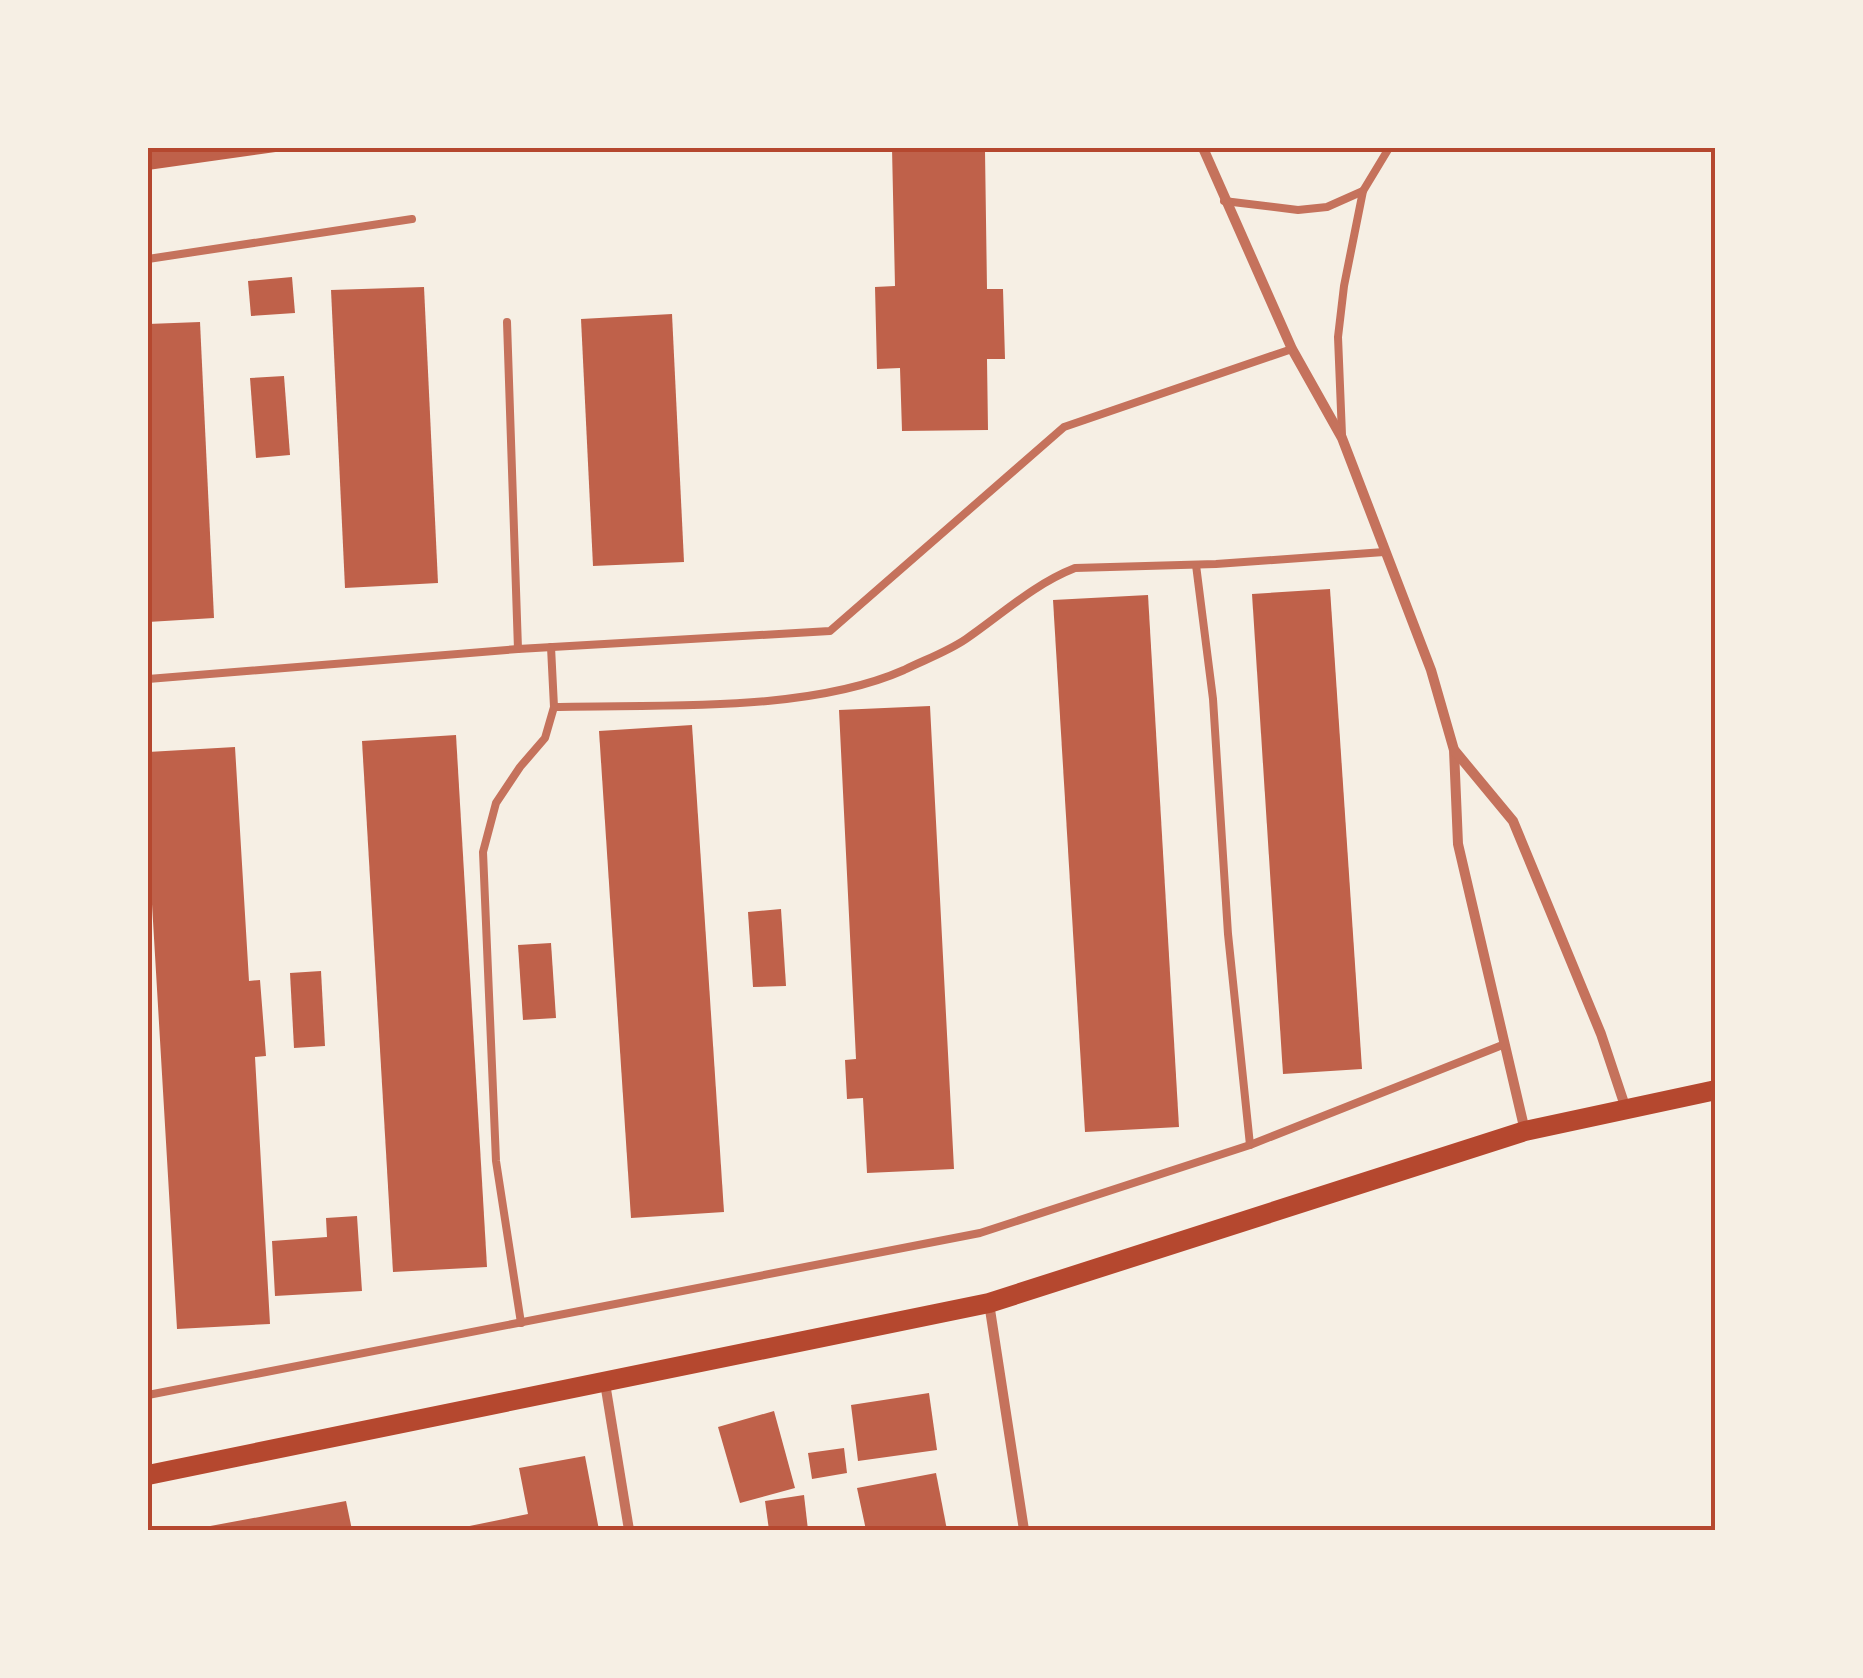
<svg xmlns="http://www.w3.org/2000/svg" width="1863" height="1678" font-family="'DM Sans',sans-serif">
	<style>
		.building { fill: #bf614a }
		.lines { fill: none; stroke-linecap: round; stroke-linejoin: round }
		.service { stroke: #c5725c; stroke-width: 8 }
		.minor { stroke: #c5725c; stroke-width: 10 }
		.secondary { stroke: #b5482f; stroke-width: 20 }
		.neatline { fill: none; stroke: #b5482f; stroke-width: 4 }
	</style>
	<rect width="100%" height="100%" fill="#f6efe4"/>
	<!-- building -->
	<g class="building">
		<path d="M 148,148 L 289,148 L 290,150 L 148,170 Z"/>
		<path d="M 892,148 L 993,148 L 993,151 L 985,151 L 987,289 L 1003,289 L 1005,359 L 987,359 L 988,430 L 902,431 L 900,368 L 877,369 L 875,287 L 895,286 Z"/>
		<path d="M 292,277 L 295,313 L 251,316 L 248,281 Z"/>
		<path d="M 424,287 L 438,583 L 345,588 L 331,290 Z"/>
		<path d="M 672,314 L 684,562 L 593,566 L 581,319 Z"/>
		<path d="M 200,322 L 214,618 L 148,622 L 148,324 Z"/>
		<path d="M 284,376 L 290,455 L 256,458 L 250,378 Z"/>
		<path d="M 1330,589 L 1362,1069 L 1283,1074 L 1252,594 Z"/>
		<path d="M 1148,595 L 1179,1127 L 1085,1132 L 1053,600 Z"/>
		<path d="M 930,706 L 954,1169 L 867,1173 L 863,1098 L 847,1099 L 845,1060 L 856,1059 L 839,710 Z"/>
		<path d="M 692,725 L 724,1212 L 631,1218 L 599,731 Z"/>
		<path d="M 456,735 L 487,1267 L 393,1272 L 362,741 Z"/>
		<path d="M 235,747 L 249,981 L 260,980 L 266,1056 L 255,1057 L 270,1324 L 177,1329 L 148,836 L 148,752 Z"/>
		<path d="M 781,909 L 786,986 L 753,987 L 748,912 Z"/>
		<path d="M 551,943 L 556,1018 L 523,1020 L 518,945 Z"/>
		<path d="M 321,971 L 325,1046 L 294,1048 L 290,973 Z"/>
		<path d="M 357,1216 L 362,1291 L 275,1296 L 272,1241 L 327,1237 L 326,1218 Z"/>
		<path d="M 929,1393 L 937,1450 L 858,1461 L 851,1405 Z"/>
		<path d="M 774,1411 L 795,1488 L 740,1503 L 718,1427 Z"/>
		<path d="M 844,1448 L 847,1473 L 812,1479 L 808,1453 Z"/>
		<path d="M 585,1456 L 599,1530 L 450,1530 L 528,1514 L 519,1468 Z"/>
		<path d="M 936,1473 L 947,1530 L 866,1530 L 857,1488 Z"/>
		<path d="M 804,1495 L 808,1530 L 769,1530 L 765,1501 Z"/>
		<path d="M 346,1501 L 352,1530 L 194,1530 L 194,1529 Z"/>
	</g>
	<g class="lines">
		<!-- service -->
		<g class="service">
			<path d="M 1224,201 L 1298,210 L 1327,207 L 1363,191 L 1389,148"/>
			<path d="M 148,259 L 412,219"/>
			<path d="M 507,322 L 518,649"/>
			<path d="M 1342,435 L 1338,337 L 1344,286 L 1363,191"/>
			<path d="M 1196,565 L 1213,699 L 1228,934 L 1250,1145"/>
			<path d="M 148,679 L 518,649 L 830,631 L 1064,427 L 1292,349"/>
			<path d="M 554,707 C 660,704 807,713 904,670 C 924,660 947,652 966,639 C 1001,615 1034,584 1075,568 L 1216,564 L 1384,552"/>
			<path d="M 521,1323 L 496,1161 L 483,852 L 496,803 L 520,767 L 545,738 L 554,707 L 551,647"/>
			<path d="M 148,1395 L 980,1233 L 1250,1145 L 1505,1044"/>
		</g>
		<!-- minor -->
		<g class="minor">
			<path d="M 1203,148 L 1292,349 L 1342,438 L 1431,670 L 1454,750 L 1458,844 L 1525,1131"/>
			<path d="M 1455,751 L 1513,821 L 1601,1034 L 1626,1109"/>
			<path d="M 989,1303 L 1024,1530"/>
			<path d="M 605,1383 L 629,1530"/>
		</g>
		<!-- secondary -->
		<path class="secondary" d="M 148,1475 L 989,1303 L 1525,1131 L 1716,1090"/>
	</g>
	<!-- border -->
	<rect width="1863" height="1678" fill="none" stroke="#f6efe4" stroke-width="300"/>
	<rect x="150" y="150" width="1563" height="1378" class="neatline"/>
</svg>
